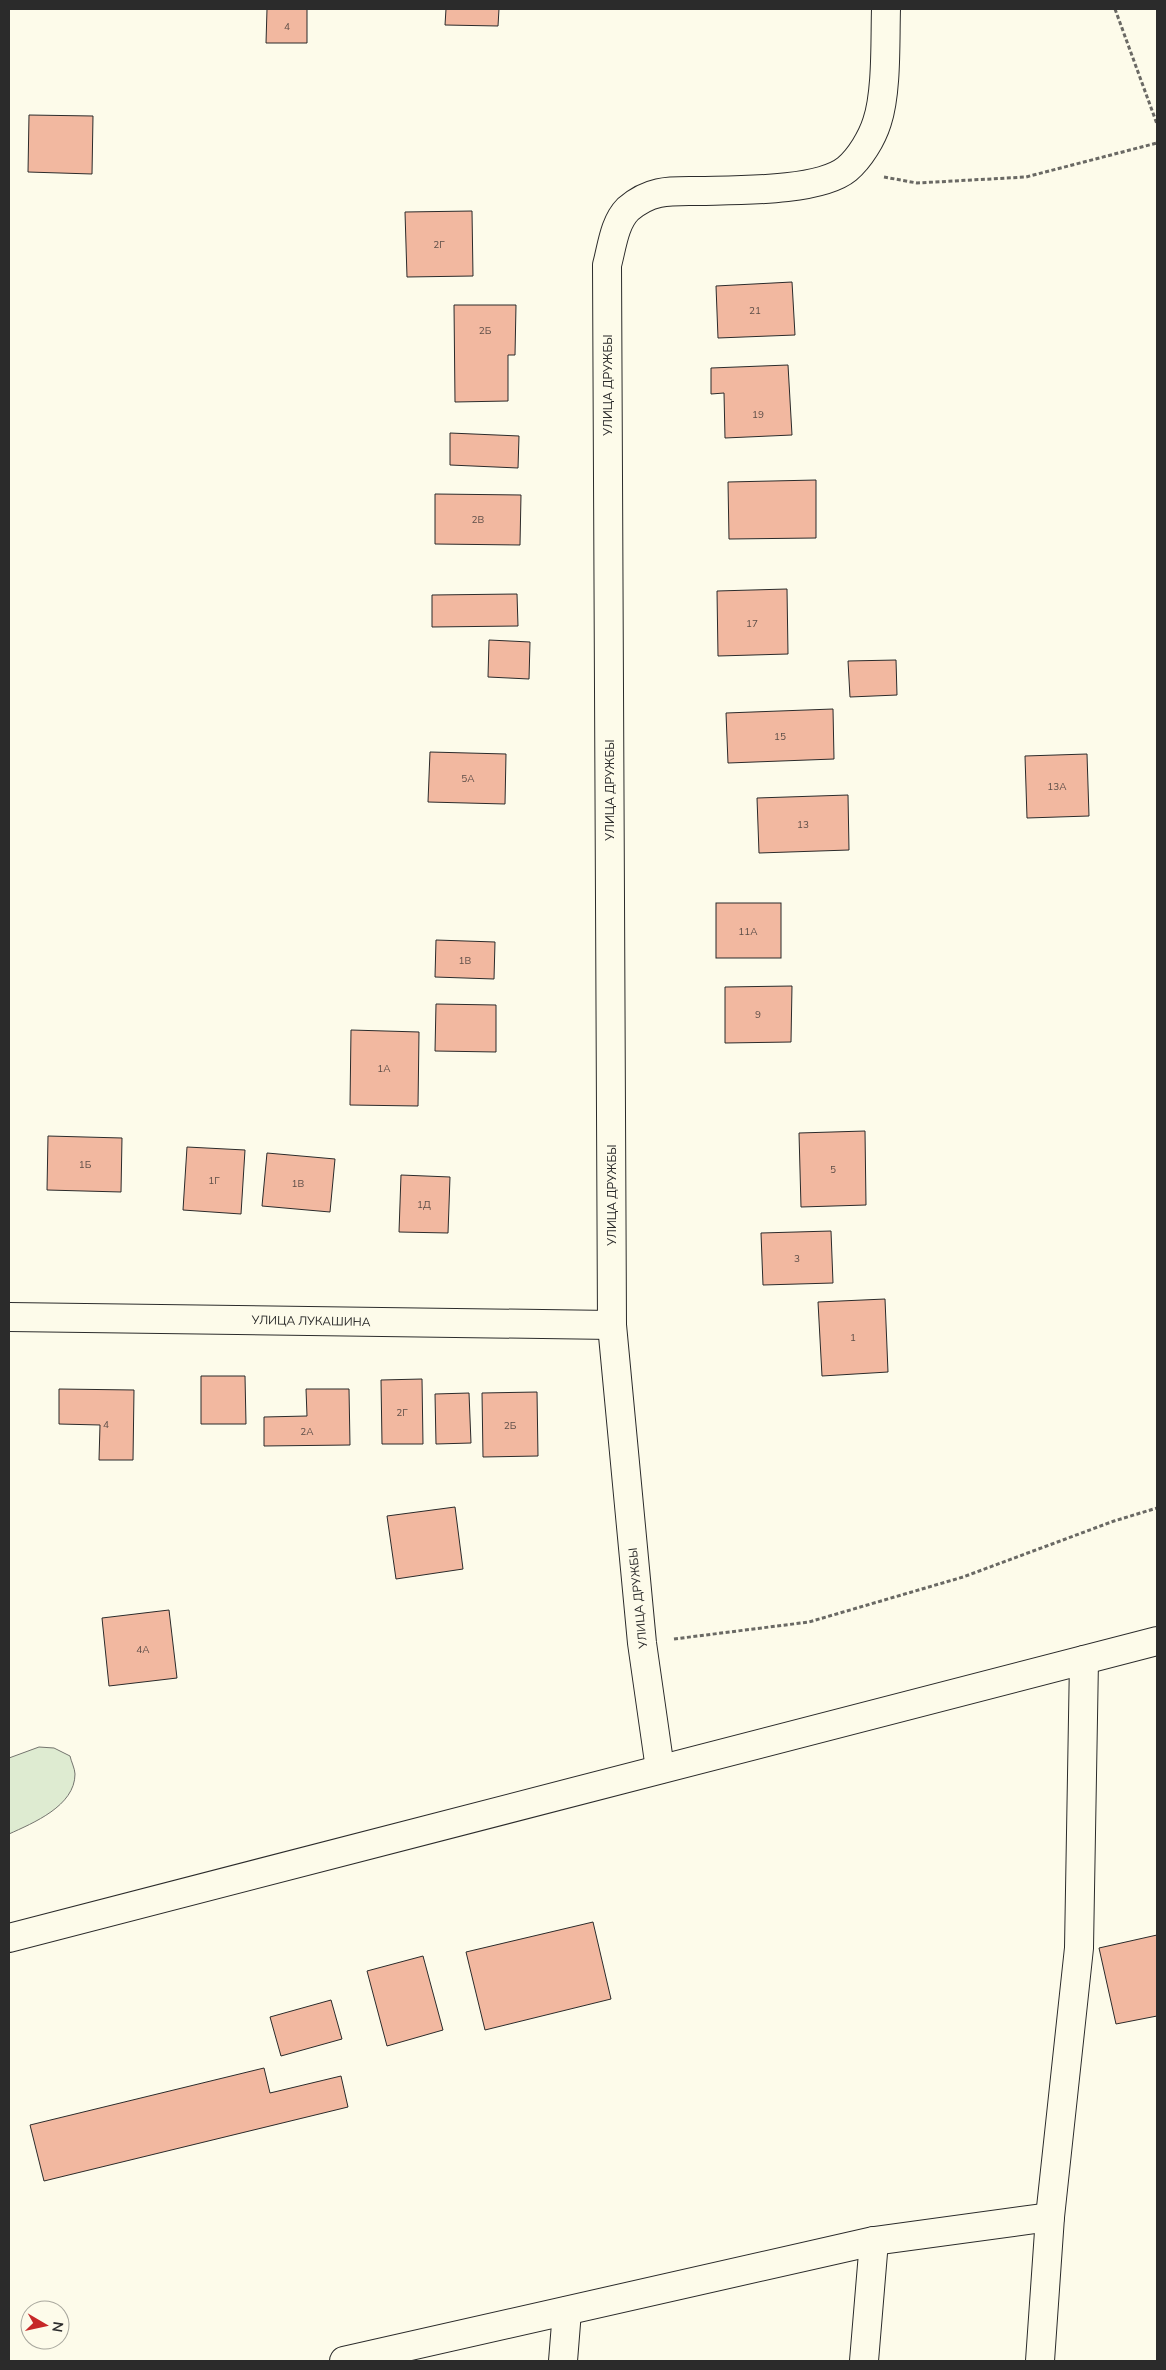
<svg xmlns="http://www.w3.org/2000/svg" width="1166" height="2370" font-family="'Nunito Sans',sans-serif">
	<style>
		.green { fill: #deebd1; stroke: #74746e }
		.building { fill: #f2b8a0; stroke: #2b2b2b }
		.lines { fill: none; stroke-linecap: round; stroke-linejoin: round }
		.minor-casing { stroke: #2b2b2b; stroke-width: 30 }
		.primary-casing { stroke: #2b2b2b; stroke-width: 30 }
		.path { stroke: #6a6964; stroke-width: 3; stroke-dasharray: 4 2.5; stroke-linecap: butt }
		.minor { stroke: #fdfbea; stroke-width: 28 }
		.primary { stroke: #fdfbea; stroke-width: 28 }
		.labels { text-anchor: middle; stroke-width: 4; stroke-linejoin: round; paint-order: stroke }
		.number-label { font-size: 10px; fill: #5d4e48 }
		.street-label { font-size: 12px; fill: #2b2b2b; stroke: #fdfbea }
	</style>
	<rect width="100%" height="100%" fill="#fdfbea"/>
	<!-- green -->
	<path class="green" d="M 39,1747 L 54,1748 L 70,1756 C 71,1761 75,1769 75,1774 C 75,1806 33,1823 9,1834 L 9,1758 Z"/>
	<!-- building -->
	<g class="building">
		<path d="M 267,9 L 307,9 L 307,43 L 266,43 Z"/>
		<path d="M 446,9 L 499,9 L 498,26 L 445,25 Z"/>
		<path d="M 29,115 L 93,116 L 92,174 L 28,172 Z"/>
		<path d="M 472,211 L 473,276 L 407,277 L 405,212 Z"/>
		<path d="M 792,282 L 795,335 L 718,338 L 716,286 Z"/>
		<path d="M 454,305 L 516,305 L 515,355 L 508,355 L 508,401 L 455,402 Z"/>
		<path d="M 788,365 L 792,435 L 725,438 L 724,393 L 711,394 L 711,368 Z"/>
		<path d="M 450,433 L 519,436 L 518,468 L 450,465 Z"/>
		<path d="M 816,480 L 816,538 L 729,539 L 728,482 Z"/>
		<path d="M 435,494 L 521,495 L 520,545 L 435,544 Z"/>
		<path d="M 787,589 L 788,654 L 718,656 L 717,591 Z"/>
		<path d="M 517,594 L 518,626 L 432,627 L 432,595 Z"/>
		<path d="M 489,640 L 530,642 L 529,679 L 488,677 Z"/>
		<path d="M 896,660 L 897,695 L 850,697 L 848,661 Z"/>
		<path d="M 833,709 L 834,759 L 728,763 L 726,713 Z"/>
		<path d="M 430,752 L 506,754 L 505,804 L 428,802 Z"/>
		<path d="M 1087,754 L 1089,816 L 1027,818 L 1025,756 Z"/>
		<path d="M 848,795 L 849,850 L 759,853 L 757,798 Z"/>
		<rect x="716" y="903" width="65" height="55"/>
		<path d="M 436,940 L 495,942 L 494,979 L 435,977 Z"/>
		<path d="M 792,986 L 791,1042 L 725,1043 L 725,987 Z"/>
		<path d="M 436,1004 L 496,1005 L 496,1052 L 435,1051 Z"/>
		<path d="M 351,1030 L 419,1032 L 418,1106 L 350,1105 Z"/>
		<path d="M 865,1131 L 866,1205 L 801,1207 L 799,1133 Z"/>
		<path d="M 48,1136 L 122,1138 L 121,1192 L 47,1190 Z"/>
		<path d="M 187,1147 L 245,1150 L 241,1214 L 183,1210 Z"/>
		<path d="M 267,1153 L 335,1159 L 330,1212 L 262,1206 Z"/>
		<path d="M 401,1175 L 450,1177 L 448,1233 L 399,1232 Z"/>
		<path d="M 831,1231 L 833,1283 L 763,1285 L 761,1233 Z"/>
		<path d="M 885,1299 L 888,1372 L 822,1376 L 818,1302 Z"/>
		<path d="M 201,1376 L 245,1376 L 246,1424 L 201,1424 Z"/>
		<path d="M 422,1379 L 423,1444 L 382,1444 L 381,1380 Z"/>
		<path d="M 59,1389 L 134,1390 L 133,1460 L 99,1460 L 100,1425 L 59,1424 Z"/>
		<path d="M 306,1389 L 349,1389 L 350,1445 L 264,1446 L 264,1417 L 307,1416 Z"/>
		<path d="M 537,1392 L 538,1456 L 483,1457 L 482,1393 Z"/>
		<path d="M 469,1393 L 471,1443 L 436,1444 L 435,1394 Z"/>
		<path d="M 455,1507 L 463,1569 L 396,1579 L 387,1516 Z"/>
		<path d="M 169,1610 L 177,1678 L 109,1686 L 102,1618 Z"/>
		<path d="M 593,1922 L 611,1999 L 485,2030 L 466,1952 Z"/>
		<path d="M 1157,1935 L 1157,2016 L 1116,2024 L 1099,1948 Z"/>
		<path d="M 423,1956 L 443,2030 L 387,2046 L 367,1971 Z"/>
		<path d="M 331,2000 L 342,2039 L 281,2056 L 270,2017 Z"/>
		<path d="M 264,2068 L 270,2093 L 341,2076 L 348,2107 L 44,2181 L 30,2125 Z"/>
	</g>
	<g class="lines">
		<!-- minor casing -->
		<g class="minor-casing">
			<g id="minor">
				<path d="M 9,1317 L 612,1325"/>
				<path d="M 660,1769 L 642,1643 L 612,1325 L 607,265 C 612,247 614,223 628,209 C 651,189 671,191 699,191 C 735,190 819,192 847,169 C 860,158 872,138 877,122 C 887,92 885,41 886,9"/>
				<path d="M 344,2361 L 874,2241 L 1050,2217"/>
				<path d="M 563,2361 L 567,2311"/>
				<path d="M 864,2361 L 874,2241"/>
				<path d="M 1040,2361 L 1050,2217 L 1079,1948 L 1084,1660"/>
			</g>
		</g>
		<!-- primary casing -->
		<g class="primary-casing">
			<path id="primary" d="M 9,1938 L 1157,1641"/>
		</g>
		<!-- path -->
		<g class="path">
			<path d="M 1115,9 L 1157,124"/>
			<path d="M 884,177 L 917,183 L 1026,177 L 1157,143"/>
			<path d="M 674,1639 L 809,1622 L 963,1577 L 1114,1521 L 1157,1508"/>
		</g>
		<!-- minor -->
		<use href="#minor" class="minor"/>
		<!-- primary -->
		<use href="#primary" class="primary"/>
	</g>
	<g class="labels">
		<!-- number labels -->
		<g class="number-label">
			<text x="287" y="30">4</text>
			<text x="439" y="248">2Г</text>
			<text x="755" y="314">21</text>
			<text x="485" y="334">2Б</text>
			<text x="758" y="418">19</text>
			<text x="478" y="523">2В</text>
			<text x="752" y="627">17</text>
			<text x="780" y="740">15</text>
			<text x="468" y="782">5А</text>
			<text x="1057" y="790">13А</text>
			<text x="803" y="828">13</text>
			<text x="748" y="935">11А</text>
			<text x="465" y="964">1В</text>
			<text x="758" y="1018">9</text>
			<text x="384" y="1072">1А</text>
			<text x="85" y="1168">1Б</text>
			<text x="833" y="1173">5</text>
			<text x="214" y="1184">1Г</text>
			<text x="298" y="1187">1В</text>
			<text x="424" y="1208">1Д</text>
			<text x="797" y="1262">3</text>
			<text x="853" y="1341">1</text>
			<text x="402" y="1416">2Г</text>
			<text x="106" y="1428">4</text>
			<text x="510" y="1429">2Б</text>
			<text x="307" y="1435">2А</text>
			<text x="143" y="1653">4А</text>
		</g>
		<!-- street labels -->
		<g class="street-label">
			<text transform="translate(608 385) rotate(-90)" y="4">УЛИЦА ДРУЖБЫ</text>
			<text transform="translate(610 790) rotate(-90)" y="4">УЛИЦА ДРУЖБЫ</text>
			<text transform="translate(612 1195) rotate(-90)" y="4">УЛИЦА ДРУЖБЫ</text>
			<text transform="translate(311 1321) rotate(1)" y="4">УЛИЦА ЛУКАШИНА</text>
			<text transform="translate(638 1598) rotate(-96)" y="4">УЛИЦА ДРУЖБЫ</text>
		</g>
	</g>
	<!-- border -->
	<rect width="1166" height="2370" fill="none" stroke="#2b2b2b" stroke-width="20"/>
	<!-- north arrow -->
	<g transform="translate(45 2325) rotate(99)"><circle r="24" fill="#fdfbea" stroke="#a9a89e"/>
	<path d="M0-4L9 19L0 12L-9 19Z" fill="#c62828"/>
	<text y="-8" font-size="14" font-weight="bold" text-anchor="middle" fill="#2b2b2b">N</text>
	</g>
</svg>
